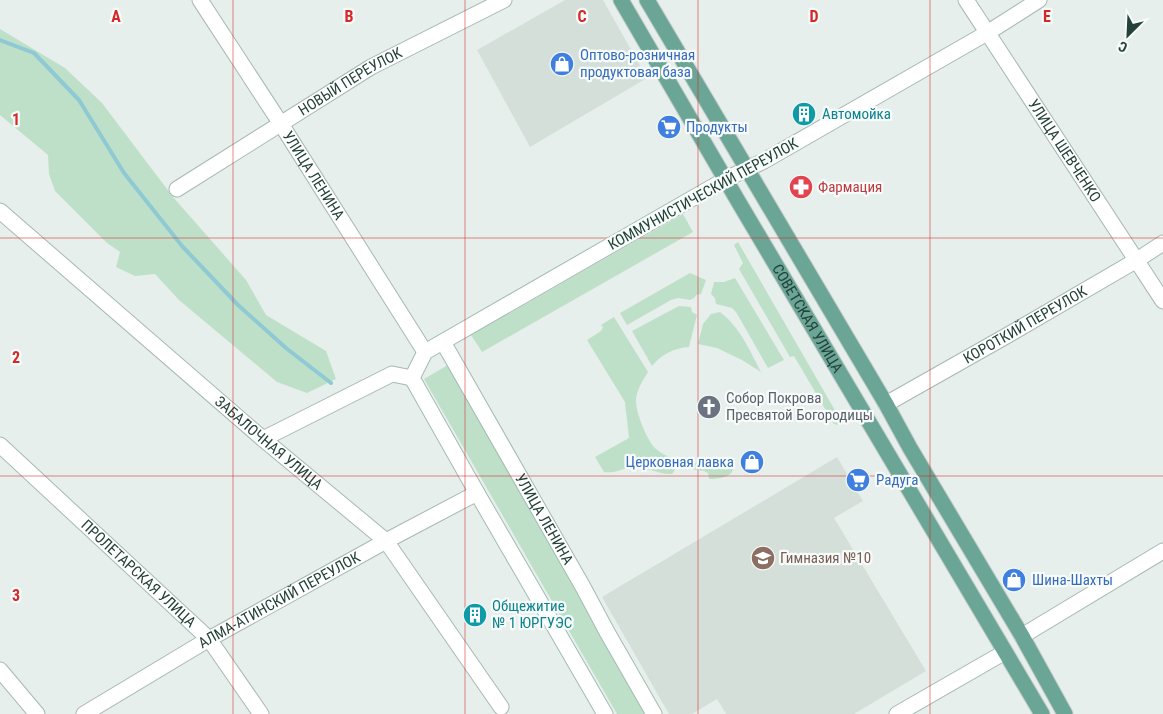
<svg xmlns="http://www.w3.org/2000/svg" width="1163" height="714" font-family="'Roboto Condensed',sans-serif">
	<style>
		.built { fill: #d4dfda }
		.green { fill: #bfe0c8 }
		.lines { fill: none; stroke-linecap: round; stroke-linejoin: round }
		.stream { stroke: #8ec9d4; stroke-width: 4 }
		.minor-casing { stroke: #a8b8b2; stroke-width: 17 }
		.secondary-casing { stroke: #a4bbb3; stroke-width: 17 }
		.primary-casing { stroke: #c2cac8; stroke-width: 17 }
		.minor { stroke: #fff; stroke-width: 15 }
		.secondary { stroke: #fff; stroke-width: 15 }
		.primary { stroke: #6aa596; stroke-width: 15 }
		.grid { fill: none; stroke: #d62828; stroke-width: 1; stroke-opacity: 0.55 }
		.labels { text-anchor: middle; stroke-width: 4.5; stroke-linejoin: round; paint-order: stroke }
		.shop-label { font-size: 15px; fill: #366cbe; stroke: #f7fbf9; text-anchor: start }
		.street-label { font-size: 15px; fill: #24423a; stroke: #f7fbf9 }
		.culture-label { font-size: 15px; fill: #0d838f; stroke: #f7fbf9; text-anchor: start }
		.health-label { font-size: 15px; fill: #be3a42; stroke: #f7fbf9; text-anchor: start }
		.worship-label { font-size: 15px; fill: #5b616d; stroke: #f7fbf9; text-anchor: start }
		.education-label { font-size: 15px; fill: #785e54; stroke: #f7fbf9; text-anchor: start }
		.grid-label { font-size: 16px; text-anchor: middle; font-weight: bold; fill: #d62828; stroke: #f7fbf9; stroke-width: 4.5; stroke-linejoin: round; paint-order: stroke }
	</style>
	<rect width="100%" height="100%" fill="#e6efeb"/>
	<!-- built -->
	<g class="built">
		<path d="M 565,0 L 603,0 L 647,78 L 530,147 L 477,50 Z"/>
		<path d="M 837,457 L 863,501 L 834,518 L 926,671 L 854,714 L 726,714 L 717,699 L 692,714 L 669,714 L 602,597 Z"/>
	</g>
	<!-- green -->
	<g class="green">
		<path d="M 0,29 L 65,68 L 102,103 L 173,197 L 246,280 L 266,315 L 326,351 L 336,379 L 307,393 L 277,382 L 179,300 L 155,274 L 135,276 L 116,267 L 120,252 L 107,243 L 55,191 L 49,174 L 48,155 L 0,115 Z"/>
		<path d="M 683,214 L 693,232 L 482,352 L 471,335 Z"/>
		<path d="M 738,242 L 840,419 L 838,425 L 834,424 L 794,356 L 790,357 L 739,269 L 743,263 L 734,245 Z"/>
		<path d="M 690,273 L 706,280 L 701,294 L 696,295 L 694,298 L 690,300 L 678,298 L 671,300 L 627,325 L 620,313 Z"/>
		<path d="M 735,278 L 784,360 L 768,368 L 736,312 L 732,308 L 716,304 L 715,298 L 711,294 L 714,282 L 724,282 Z"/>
		<path d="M 679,306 L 691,307 L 692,312 L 697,315 L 689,347 C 674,348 662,354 652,366 L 632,331 Z"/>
		<path d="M 720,312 C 740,327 750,351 761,372 L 742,360 L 717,348 L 698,344 L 703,324 L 711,314 Z"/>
		<path d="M 614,317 L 648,372 C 643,380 636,391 636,401 C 636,413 647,441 656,449 C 663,455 672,458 681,461 L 672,474 C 659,475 648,467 636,467 C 624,466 618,474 604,472 L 595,457 L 629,438 L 625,402 L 587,340 L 601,331 L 603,327 L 601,325 Z"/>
		<path d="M 448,365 L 649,714 L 617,714 L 424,379 Z"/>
		<path d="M 733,461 C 737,477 721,479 709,479 L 708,473 L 704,471 L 691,469 L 692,463 L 707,465 Z"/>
	</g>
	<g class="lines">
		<!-- stream -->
		<path class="stream" d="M 0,40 L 34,53 L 79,100 L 124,173 L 182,246 L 238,305 L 286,348 L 331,383"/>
		<!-- minor casing -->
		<g class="minor-casing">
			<g id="minor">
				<path id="s1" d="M 200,0 L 281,124 L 425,352"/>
				<path id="s2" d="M 966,0 L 1163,301"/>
				<path d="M 747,169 L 764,161 L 987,33 L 1039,0"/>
				<path id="s3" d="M 177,189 L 371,67 L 504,0"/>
				<path id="s4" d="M 0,211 L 263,439 L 386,541 L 501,707"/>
				<path id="s5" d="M 886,404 L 1008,335 L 1137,260 L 1163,243"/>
				<path d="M 263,439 L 392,374 L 412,378"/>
				<path id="s6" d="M 0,445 L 209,639 L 261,714"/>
				<path d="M 1022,636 L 1163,551"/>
				<path d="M 0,670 L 37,714"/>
				<path id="s7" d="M 84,714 L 209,639 L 386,541 L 477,493"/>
				<path d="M 897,714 L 1005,652"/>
			</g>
		</g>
		<!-- secondary casing -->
		<g class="secondary-casing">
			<g id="secondary">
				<path id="s8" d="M 443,342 L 583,587 L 607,632 L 654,714"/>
				<path d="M 605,714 L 477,493 L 412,378 L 425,352 L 726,179 L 747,169"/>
			</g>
		</g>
		<!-- primary casing -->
		<g class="primary-casing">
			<g id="primary">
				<path id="s9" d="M 621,0 L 738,201 L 1042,714"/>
				<path d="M 647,0 L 886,404 L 910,448 L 1022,636 L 1065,714"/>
			</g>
		</g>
		<!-- minor -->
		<use href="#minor" class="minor"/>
		<!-- secondary -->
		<use href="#secondary" class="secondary"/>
		<!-- primary -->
		<use href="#primary" class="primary"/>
	</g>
	<!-- grid -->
	<path class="grid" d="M 233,0 L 233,714M 465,0 L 465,714M 698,0 L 698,714M 930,0 L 930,714M 0,238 L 1163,238M 0,476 L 1163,476"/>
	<!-- icons -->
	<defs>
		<g id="shop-disc" transform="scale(1.25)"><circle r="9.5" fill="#3f7fe0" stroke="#f7fbf9"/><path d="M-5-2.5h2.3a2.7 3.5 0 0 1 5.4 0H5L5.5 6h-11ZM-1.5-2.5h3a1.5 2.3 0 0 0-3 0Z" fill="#fff"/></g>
		<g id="building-disc" transform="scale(1.25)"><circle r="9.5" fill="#0f9aa8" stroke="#f7fbf9"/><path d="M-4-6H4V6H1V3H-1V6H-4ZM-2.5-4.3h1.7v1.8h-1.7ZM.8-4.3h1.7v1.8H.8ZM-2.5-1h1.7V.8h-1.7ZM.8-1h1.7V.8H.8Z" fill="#fff"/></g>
		<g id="supermarket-disc" transform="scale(1.25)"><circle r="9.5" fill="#3f7fe0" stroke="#f7fbf9"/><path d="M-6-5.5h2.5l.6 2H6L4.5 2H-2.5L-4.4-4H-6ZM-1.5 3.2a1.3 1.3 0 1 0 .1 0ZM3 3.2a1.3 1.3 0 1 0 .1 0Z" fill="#fff"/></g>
		<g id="pharmacy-disc" transform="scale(1.25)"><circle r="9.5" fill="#e0444e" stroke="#f7fbf9"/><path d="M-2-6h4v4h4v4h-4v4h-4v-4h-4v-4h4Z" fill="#fff"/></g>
		<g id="church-disc" transform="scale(1.25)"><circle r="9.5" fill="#6b7280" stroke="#f7fbf9"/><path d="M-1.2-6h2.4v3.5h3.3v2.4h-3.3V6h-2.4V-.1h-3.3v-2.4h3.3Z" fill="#fff"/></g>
		<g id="school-disc" transform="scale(1.25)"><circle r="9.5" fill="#8d6e63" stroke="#f7fbf9"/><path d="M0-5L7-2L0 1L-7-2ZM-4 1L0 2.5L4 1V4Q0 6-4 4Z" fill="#fff"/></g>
	</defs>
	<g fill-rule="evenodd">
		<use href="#shop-disc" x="562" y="64"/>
		<use href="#building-disc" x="804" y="114"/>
		<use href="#supermarket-disc" x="669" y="127"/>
		<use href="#pharmacy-disc" x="801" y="187"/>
		<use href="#church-disc" x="709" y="407"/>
		<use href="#shop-disc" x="752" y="462"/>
		<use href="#supermarket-disc" x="858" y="480"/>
		<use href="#school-disc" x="763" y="558"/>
		<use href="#shop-disc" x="1014" y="580"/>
		<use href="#building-disc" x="475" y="615"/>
	</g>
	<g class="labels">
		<!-- shop labels -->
		<g class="shop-label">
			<text x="580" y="60">Оптово-розничная<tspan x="580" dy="17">продуктовая база</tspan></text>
			<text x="686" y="132">Продукты</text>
			<text x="734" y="467" text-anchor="end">Церковная лавка</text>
			<text x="876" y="485">Радуга</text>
			<text x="1032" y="585">Шина-Шахты</text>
		</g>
		<!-- street labels -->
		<g class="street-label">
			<text dy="5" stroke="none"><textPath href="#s3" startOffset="204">НОВЫЙ ПЕРЕУЛОК</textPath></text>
			<text dy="5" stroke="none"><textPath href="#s2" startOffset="180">УЛИЦА ШЕВЧЕНКО</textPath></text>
			<text dy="5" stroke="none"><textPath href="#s1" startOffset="209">УЛИЦА ЛЕНИНА</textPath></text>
			<text transform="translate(703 194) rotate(-29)" y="5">КОММУНИСТИЧЕСКИЙ ПЕРЕУЛОК</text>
			<text dy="5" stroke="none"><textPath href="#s9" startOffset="369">СОВЕТСКАЯ УЛИЦА</textPath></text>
			<text dy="5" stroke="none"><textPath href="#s5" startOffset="160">КОРОТКИЙ ПЕРЕУЛОК</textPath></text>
			<text dy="5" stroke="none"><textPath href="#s4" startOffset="355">ЗАБАЛОЧНАЯ УЛИЦА</textPath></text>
			<text dy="5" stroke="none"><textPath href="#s8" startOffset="204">УЛИЦА ЛЕНИНА</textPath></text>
			<text dy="5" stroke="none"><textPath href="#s6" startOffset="189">ПРОЛЕТАРСКАЯ УЛИЦА</textPath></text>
			<text dy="5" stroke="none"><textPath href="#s7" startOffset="226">АЛМА-АТИНСКИЙ ПЕРЕУЛОК</textPath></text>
		</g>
		<!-- culture labels -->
		<g class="culture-label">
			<text x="822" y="119">Автомойка</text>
			<text x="492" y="611">Общежитие<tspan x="492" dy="17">№ 1 ЮРГУЭС</tspan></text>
		</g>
		<!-- health labels -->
		<g class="health-label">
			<text x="818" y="192">Фармация</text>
		</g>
		<!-- worship labels -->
		<g class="worship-label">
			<text x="726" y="403">Собор Покрова<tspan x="726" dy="17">Пресвятой Богородицы</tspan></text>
		</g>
		<!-- education labels -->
		<g class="education-label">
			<text x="780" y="563">Гимназия №10</text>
		</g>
	</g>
	<g class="grid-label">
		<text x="116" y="22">A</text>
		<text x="349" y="22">B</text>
		<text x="582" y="22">C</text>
		<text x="814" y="22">D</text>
		<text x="1047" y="22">E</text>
		<text x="16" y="125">1</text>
		<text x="16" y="363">2</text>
		<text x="16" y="601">3</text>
	</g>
	<!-- north arrow -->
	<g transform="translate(1128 35) rotate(204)" stroke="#f7fbf9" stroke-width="4" paint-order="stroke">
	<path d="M0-4L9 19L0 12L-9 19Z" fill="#24423a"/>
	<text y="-8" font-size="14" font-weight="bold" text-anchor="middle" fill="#24423a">С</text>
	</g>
</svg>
